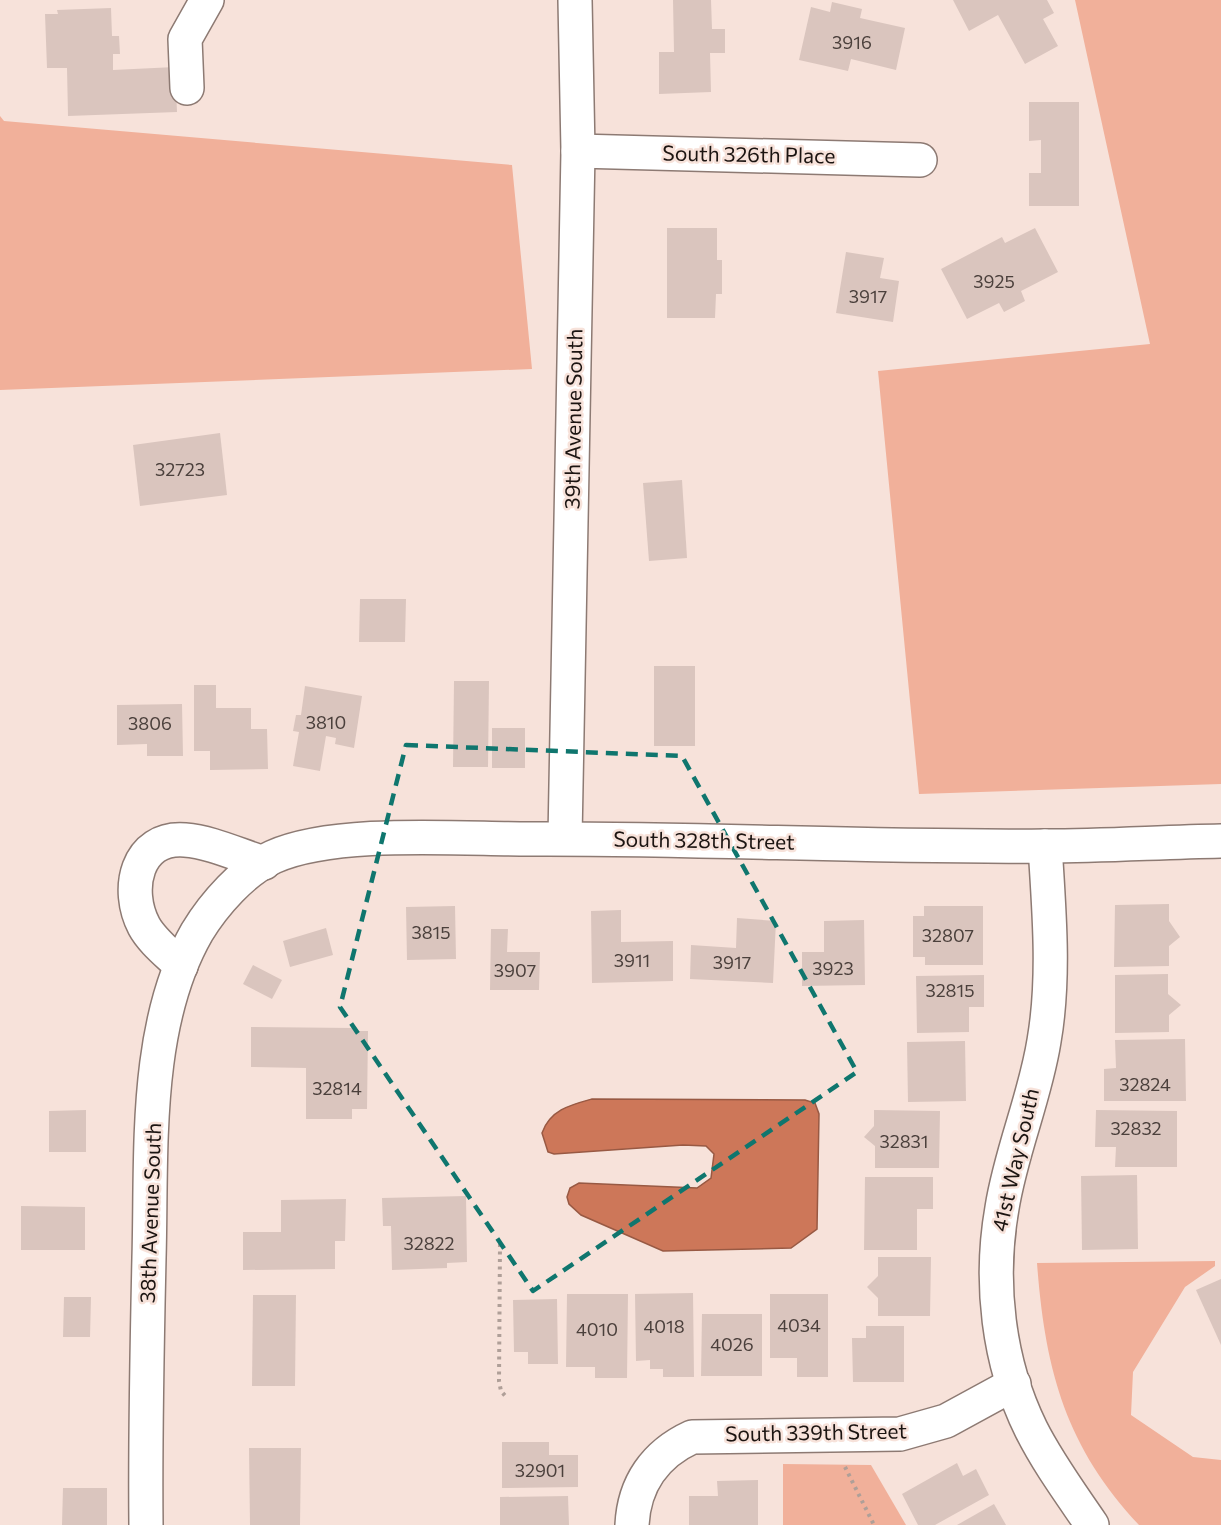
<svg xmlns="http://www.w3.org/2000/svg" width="1221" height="1525" font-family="Commissioner,sans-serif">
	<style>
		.green { fill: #f1b09a }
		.water { fill: #cd7759; stroke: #985943; stroke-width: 1.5 }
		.building { fill: #dac5be }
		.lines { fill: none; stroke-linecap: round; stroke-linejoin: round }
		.minor-casing { stroke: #8d7a73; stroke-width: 36 }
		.path { stroke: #af9f98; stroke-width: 4; stroke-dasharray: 3 4.5; stroke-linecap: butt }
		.minor { stroke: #fff; stroke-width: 33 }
		.marked { fill: none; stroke: #0f766e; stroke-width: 4.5; stroke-dasharray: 12 8; stroke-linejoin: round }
		.labels { text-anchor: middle; stroke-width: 5; stroke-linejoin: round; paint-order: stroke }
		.number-label { font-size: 18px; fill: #4b403c }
		.street-label { font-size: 21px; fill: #1b1411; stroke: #f7e2da }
	</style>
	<rect width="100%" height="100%" fill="#f7e2da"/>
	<!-- green -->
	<g class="green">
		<path d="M 1075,0 L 1221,0 L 1221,784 L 919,794 L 878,371 L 1150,344 Z"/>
		<path d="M 0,116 L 4,121 L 512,165 L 532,369 L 0,390 Z"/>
		<path d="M 1215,1261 L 1215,1266 L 1185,1287 L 1133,1372 L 1131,1415 L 1193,1457 L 1221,1460 L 1221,1525 L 1139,1525 C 1065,1446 1045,1369 1037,1263 Z"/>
		<path d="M 783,1464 L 871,1465 L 906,1525 L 783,1525 Z"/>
	</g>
	<!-- water -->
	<path class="water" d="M 592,1099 L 805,1100 L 815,1103 L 819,1114 L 817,1229 L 791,1248 L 663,1251 L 581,1215 L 569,1204 L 567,1197 L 570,1188 L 579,1183 L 697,1188 L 711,1178 L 714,1154 L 706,1146 L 683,1145 L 554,1154 L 548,1152 L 542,1133 C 550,1110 570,1105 592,1099 Z"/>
	<!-- building -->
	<g class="building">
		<path d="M 673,0 L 711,0 L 712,29 L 725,29 L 725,53 L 710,53 L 711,92 L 659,94 L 659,52 L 674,52 Z"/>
		<path d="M 953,0 L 1047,0 L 1054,13 L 1043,19 L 1058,46 L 1025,64 L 998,15 L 969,31 Z"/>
		<path d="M 832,2 L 862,9 L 860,18 L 905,28 L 896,70 L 851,59 L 848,71 L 799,60 L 811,7 L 830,12 Z"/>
		<path d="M 111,8 L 112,36 L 119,36 L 120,54 L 113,54 L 113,70 L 175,67 L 177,112 L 68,116 L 67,68 L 47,68 L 45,14 L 58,14 L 57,10 Z"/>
		<path d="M 1029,102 L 1079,102 L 1079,206 L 1029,206 L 1029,173 L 1041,173 L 1041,140 L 1029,141 Z"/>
		<path d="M 667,228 L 717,228 L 717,260 L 722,260 L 722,294 L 716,294 L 715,318 L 667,318 Z"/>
		<path d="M 1035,228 L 1058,272 L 1021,291 L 1025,301 L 1004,312 L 999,303 L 967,319 L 941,269 L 1002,237 L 1005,243 Z"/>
		<path d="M 846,252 L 884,258 L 880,278 L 899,281 L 893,322 L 836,313 Z"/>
		<path d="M 220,433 L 227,495 L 140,506 L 133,445 Z"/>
		<path d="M 682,480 L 687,558 L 649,561 L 643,483 Z"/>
		<path d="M 360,599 L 406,599 L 405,642 L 359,642 Z"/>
		<rect x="654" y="666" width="41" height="80"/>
		<path d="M 454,681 L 489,681 L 488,767 L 453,767 Z"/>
		<path d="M 194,685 L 216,685 L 216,708 L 251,708 L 251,729 L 267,729 L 268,769 L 210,770 L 210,751 L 194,751 Z"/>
		<path d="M 305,686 L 362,696 L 354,748 L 335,744 L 336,738 L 326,736 L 320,771 L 293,766 L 299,732 L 293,731 L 296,715 L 301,715 Z"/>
		<path d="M 182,704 L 183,756 L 147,756 L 147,744 L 117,745 L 117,705 Z"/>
		<rect x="492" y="728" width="33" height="40"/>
		<path d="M 1169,904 L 1169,921 L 1180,937 L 1169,946 L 1169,966 L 1114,967 L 1115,905 Z"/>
		<path d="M 455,906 L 456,959 L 407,960 L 406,907 Z"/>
		<path d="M 924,906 L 983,906 L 983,965 L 925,965 L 925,957 L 913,957 L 913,916 L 924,916 Z"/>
		<path d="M 621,910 L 621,942 L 673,941 L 673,981 L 592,983 L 591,911 Z"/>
		<path d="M 737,918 L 776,921 L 773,983 L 690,979 L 691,945 L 736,948 Z"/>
		<path d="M 864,920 L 865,985 L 802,986 L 802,952 L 824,952 L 824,921 Z"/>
		<path d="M 326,928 L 333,955 L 290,967 L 283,941 Z"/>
		<path d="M 491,929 L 508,929 L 507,952 L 540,952 L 539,990 L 490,990 Z"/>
		<path d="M 253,965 L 282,980 L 272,999 L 243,984 Z"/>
		<path d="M 1168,974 L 1168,994 L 1181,1005 L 1169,1015 L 1169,1032 L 1115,1033 L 1115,975 Z"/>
		<path d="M 984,975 L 984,1007 L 969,1007 L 969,1032 L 917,1033 L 916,976 Z"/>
		<path d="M 251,1027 L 353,1028 L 353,1031 L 368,1031 L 367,1109 L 352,1109 L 352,1119 L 306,1119 L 306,1068 L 251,1067 Z"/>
		<path d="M 1185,1039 L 1186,1101 L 1104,1101 L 1104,1069 L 1116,1068 L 1115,1040 Z"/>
		<path d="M 965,1041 L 966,1101 L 908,1102 L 907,1042 Z"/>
		<path d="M 86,1110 L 86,1152 L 49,1152 L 49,1111 Z"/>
		<path d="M 874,1110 L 940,1111 L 939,1168 L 875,1168 L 875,1146 L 864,1137 L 874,1126 Z"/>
		<path d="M 1096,1110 L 1177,1111 L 1177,1167 L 1115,1167 L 1116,1147 L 1095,1147 Z"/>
		<path d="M 1137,1175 L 1138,1249 L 1082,1250 L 1081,1176 Z"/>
		<path d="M 865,1177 L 933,1177 L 933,1209 L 917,1209 L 917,1250 L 864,1250 Z"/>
		<path d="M 466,1196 L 467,1262 L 447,1263 L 447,1268 L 392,1270 L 391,1226 L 383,1226 L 382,1198 Z"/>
		<path d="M 346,1199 L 345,1241 L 335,1241 L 335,1269 L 243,1270 L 243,1232 L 281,1232 L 281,1200 Z"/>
		<path d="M 21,1206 L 85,1207 L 85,1250 L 21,1250 Z"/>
		<path d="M 878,1257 L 931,1257 L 930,1316 L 878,1316 L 878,1298 L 867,1287 L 878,1276 Z"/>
		<path d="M 1221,1279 L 1221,1345 L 1196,1290 Z"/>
		<path d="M 693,1293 L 694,1377 L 663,1377 L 663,1369 L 650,1369 L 650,1360 L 636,1361 L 635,1294 Z"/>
		<path d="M 567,1294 L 628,1294 L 627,1378 L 595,1378 L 595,1367 L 566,1367 Z"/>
		<path d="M 770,1294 L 828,1294 L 828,1377 L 797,1377 L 797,1358 L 770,1358 Z"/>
		<path d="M 253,1295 L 296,1295 L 295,1386 L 252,1386 Z"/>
		<path d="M 64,1297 L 91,1297 L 90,1337 L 63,1337 Z"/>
		<path d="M 557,1299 L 558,1364 L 528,1364 L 528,1352 L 514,1352 L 513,1300 Z"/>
		<path d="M 702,1314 L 762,1314 L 762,1376 L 701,1376 Z"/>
		<path d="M 866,1326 L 904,1326 L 904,1382 L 853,1382 L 852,1338 L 866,1338 Z"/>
		<path d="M 502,1442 L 549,1442 L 549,1455 L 578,1455 L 578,1487 L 502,1488 Z"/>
		<path d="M 249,1448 L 301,1448 L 300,1525 L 250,1525 Z"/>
		<path d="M 957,1463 L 963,1476 L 976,1469 L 989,1495 L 935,1525 L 918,1525 L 902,1494 Z"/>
		<path d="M 758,1480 L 758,1525 L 689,1525 L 689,1496 L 718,1496 L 717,1481 Z"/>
		<path d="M 63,1488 L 107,1488 L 107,1525 L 62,1525 Z"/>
		<path d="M 568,1496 L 569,1525 L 500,1525 L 500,1497 Z"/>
		<path d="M 994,1504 L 1006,1525 L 957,1525 Z"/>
	</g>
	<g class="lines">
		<!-- minor casing -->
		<g class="minor-casing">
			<g id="minor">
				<path d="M 187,88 L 185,39 L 207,0"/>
				<path d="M 578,151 L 920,160"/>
				<path d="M 565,838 L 578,151 L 575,0"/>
				<path d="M 1045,846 C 1049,910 1055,978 1044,1041 C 1035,1098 1011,1151 1002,1208 C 989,1282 998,1362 1031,1429 C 1048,1463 1071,1494 1092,1525"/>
				<path d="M 181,966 C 169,954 152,941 144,926 C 125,890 136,836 185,840 C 211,842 238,855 264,863"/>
				<path d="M 146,1525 C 145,1436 147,1347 149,1258 C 152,1153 143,1026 197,932 C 214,904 243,871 273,857 C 335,829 460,839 529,839 C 702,838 874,848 1046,846 C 1104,846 1163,842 1221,841"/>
				<path d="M 632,1525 C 634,1484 655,1454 692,1437 L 900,1434 L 946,1421 L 1014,1384"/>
			</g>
		</g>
		<!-- path -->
		<g class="path">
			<path d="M 500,1244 L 499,1381 L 501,1391 L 507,1398"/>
			<path d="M 845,1467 L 874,1525"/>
		</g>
		<!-- minor -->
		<use href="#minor" class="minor"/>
	</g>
	<!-- marked area -->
	<path class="marked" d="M 406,745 L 682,756 L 857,1072 L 533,1291 L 340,1007 Z"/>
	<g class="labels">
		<!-- number labels -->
		<g class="number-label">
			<text x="852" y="49">3916</text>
			<text x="994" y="288">3925</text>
			<text x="868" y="303">3917</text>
			<text x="180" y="476">32723</text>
			<text x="326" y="729">3810</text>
			<text x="150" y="730">3806</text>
			<text x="431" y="939">3815</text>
			<text x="948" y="942">32807</text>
			<text x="632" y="967">3911</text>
			<text x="732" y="969">3917</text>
			<text x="833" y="975">3923</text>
			<text x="515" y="977">3907</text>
			<text x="950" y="997">32815</text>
			<text x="1145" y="1091">32824</text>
			<text x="337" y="1095">32814</text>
			<text x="1136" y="1135">32832</text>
			<text x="904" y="1148">32831</text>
			<text x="429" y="1250">32822</text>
			<text x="799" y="1332">4034</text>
			<text x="664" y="1333">4018</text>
			<text x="597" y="1336">4010</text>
			<text x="732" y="1351">4026</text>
			<text x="540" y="1477">32901</text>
		</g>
		<!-- street labels -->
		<g class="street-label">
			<text transform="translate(749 155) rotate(1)" y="7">South 326th Place</text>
			<text transform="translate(574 419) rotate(-89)" y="7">39th Avenue South</text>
			<text transform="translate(704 841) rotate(1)" y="7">South 328th Street</text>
			<text transform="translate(1016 1160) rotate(-77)" y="7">41st Way South</text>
			<text transform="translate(151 1213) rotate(-88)" y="7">38th Avenue South</text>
			<text transform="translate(816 1433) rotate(-1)" y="7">South 339th Street</text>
		</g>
	</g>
</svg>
